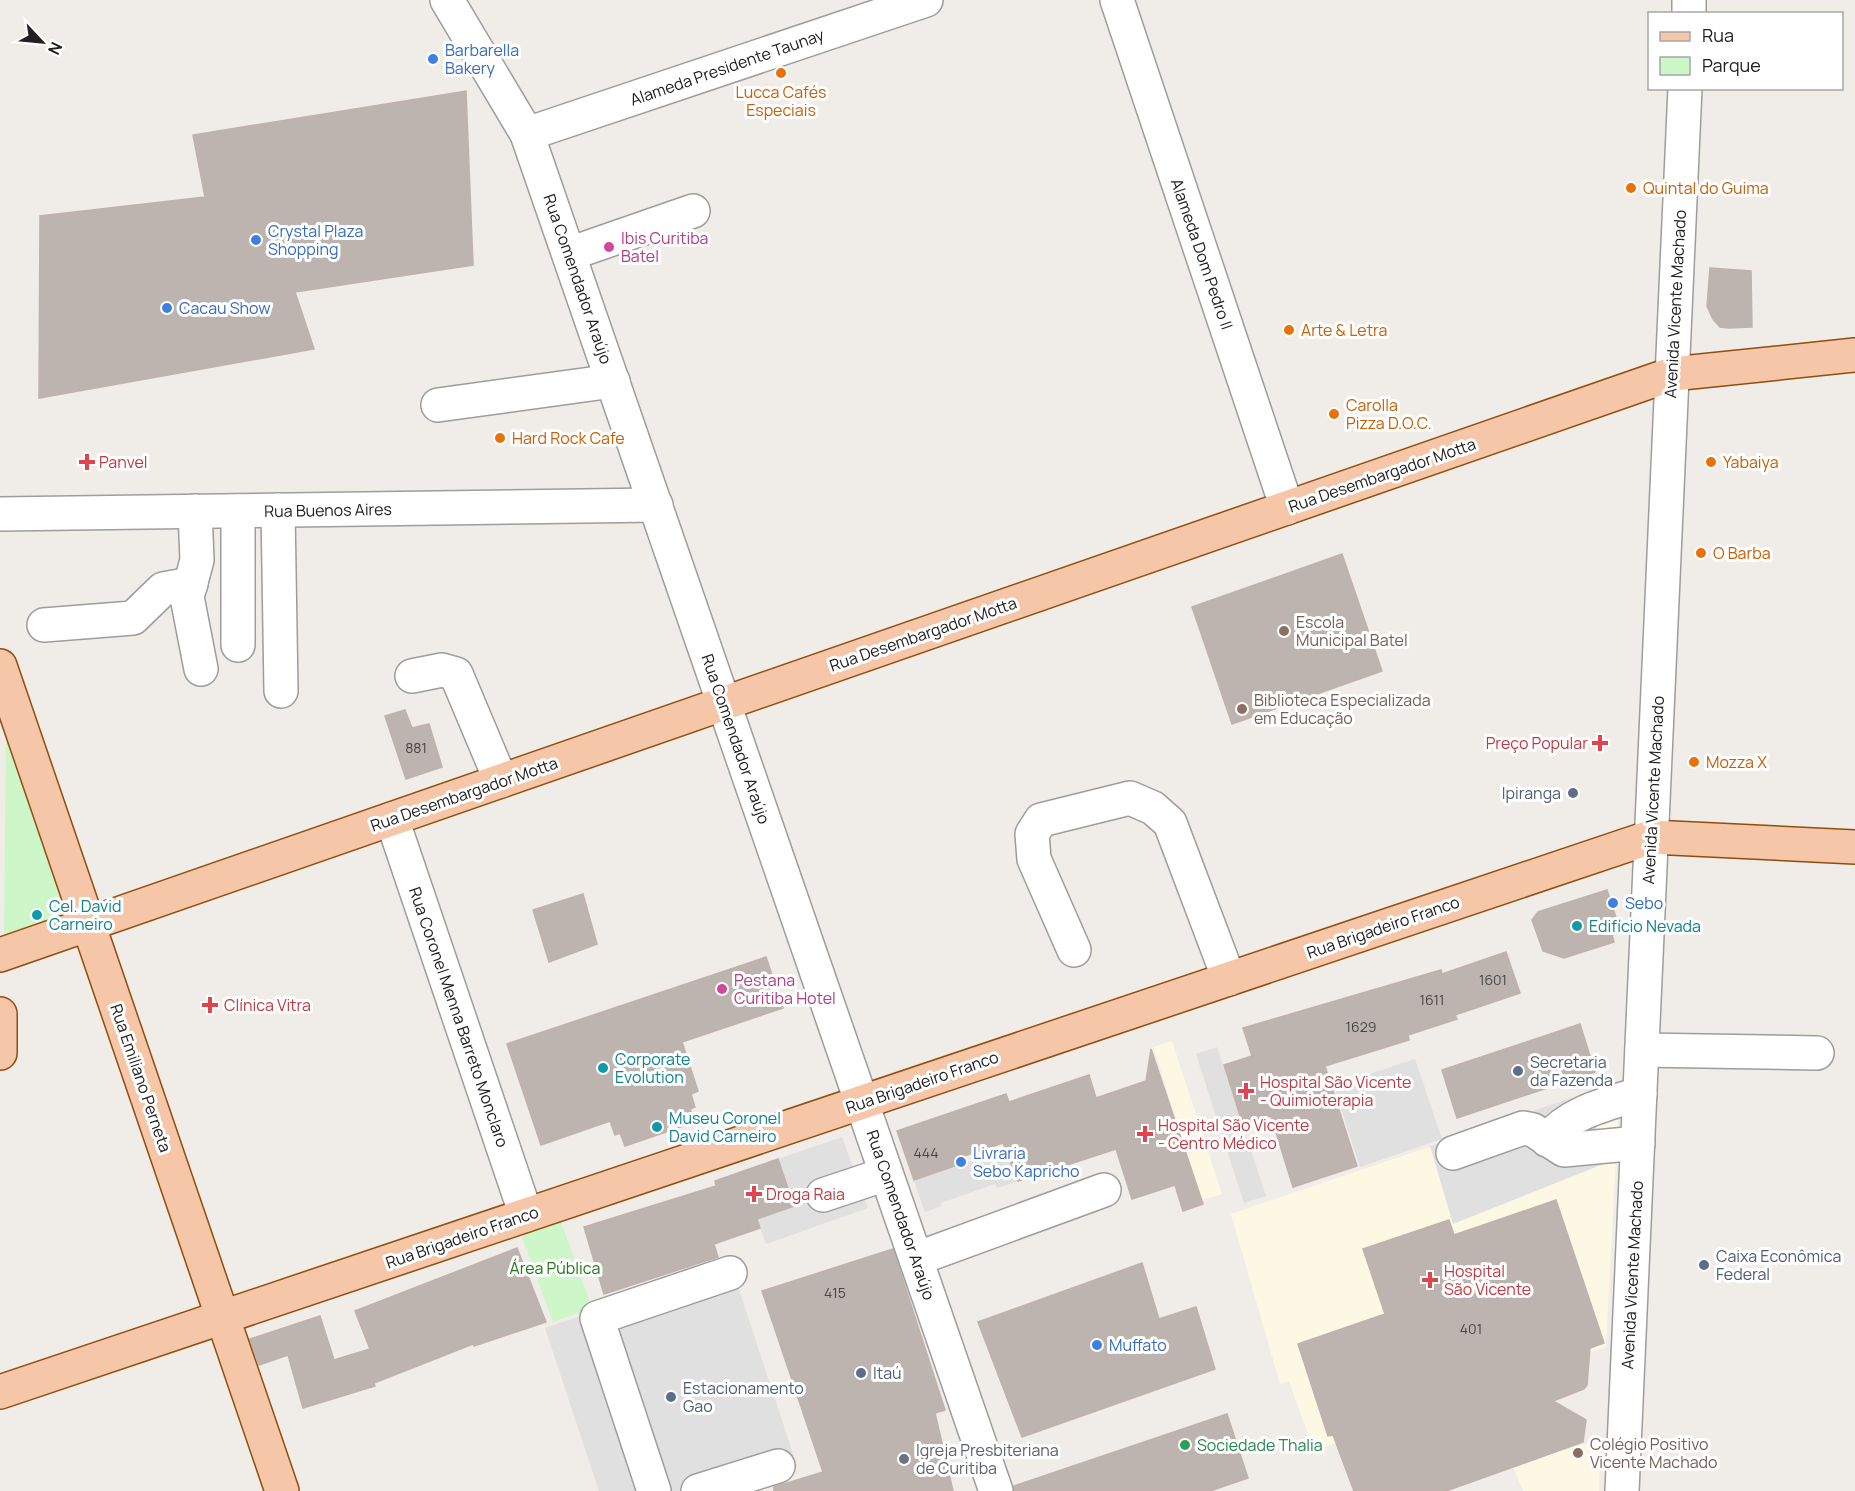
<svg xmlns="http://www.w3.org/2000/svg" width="1855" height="1491" font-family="Manrope,sans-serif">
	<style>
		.education { fill: #fdf8e4 }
		.park { fill: #cdf6c9 }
		.parking { fill: #e0e0e0 }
		.building { fill: #bdb4b0; stroke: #c1b1ab; stroke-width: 1.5 }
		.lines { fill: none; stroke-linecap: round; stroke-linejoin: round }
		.minor-casing { stroke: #9d9d9d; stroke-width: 36 }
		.major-casing { stroke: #914d0b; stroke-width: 36 }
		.minor { stroke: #fff; stroke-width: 33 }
		.major { stroke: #f5c6a7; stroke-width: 33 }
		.shop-dot { fill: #3f7fe0; stroke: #fff; stroke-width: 2 }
		.food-dot { fill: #e8710a; stroke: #fff; stroke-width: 2 }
		.hotel-dot { fill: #d1479c; stroke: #fff; stroke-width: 2 }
		.health-dot { fill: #e0444e; stroke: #fff; stroke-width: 2 }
		.education-dot { fill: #8d6e63; stroke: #fff; stroke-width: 2 }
		.service-dot { fill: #5c6f8a; stroke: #fff; stroke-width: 2 }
		.culture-dot { fill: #0f9aa8; stroke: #fff; stroke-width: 2 }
		.leisure-dot { fill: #2e9e5b; stroke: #fff; stroke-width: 2 }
		.worship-dot { fill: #6b7280; stroke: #fff; stroke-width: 2 }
		.labels { text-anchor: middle; stroke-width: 6; stroke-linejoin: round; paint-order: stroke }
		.number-label { font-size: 14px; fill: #474544 }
		.shop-label { font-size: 16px; fill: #366cbe; stroke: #fff; text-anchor: start }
		.street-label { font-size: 16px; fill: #202020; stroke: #fff }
		.food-label { font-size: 16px; fill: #c56008; stroke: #fff; text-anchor: start }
		.hotel-label { font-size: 16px; fill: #b23c85; stroke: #fff; text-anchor: start }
		.health-label { font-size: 16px; fill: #be3a42; stroke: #fff; text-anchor: start }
		.education-label { font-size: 16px; fill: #785e54; stroke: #fff; text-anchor: start }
		.service-label { font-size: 16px; fill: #4e5e75; stroke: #fff; text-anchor: start }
		.culture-label { font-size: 16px; fill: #0d838f; stroke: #fff; text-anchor: start }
		.park-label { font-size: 16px; fill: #1e7814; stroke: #fff }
		.leisure-label { font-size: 16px; fill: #27864d; stroke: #fff; text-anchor: start }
		.worship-label { font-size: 16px; fill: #5b616d; stroke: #fff; text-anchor: start }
	</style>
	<rect width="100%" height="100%" fill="#f0ece8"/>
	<!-- education -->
	<g class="education">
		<path d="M 1172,1041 L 1222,1194 L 1202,1200 L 1153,1047 Z"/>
		<path d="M 1620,1082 L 1606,1347 L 1314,1451 L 1289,1381 L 1280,1384 L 1231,1214 Z"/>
		<path d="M 1600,1439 L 1599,1491 L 1523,1491 L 1513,1466 Z"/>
	</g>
	<!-- park -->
	<g class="park">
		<path d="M 6,737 L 73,912 L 4,937 Z"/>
		<path d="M 558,1214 L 592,1308 L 553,1322 L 519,1229 Z"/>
	</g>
	<!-- parking -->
	<g class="parking">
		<path d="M 1217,1047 L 1266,1196 L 1244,1203 L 1196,1054 Z"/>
		<path d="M 1415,1059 L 1442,1139 L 1360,1167 L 1334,1086 Z"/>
		<path d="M 1586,1093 L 1606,1163 L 1453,1224 L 1430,1146 Z"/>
		<path d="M 842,1137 L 868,1208 L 766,1244 L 757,1219 L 794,1206 L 778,1159 Z"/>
		<path d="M 1007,1148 L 1018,1181 L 997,1188 L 995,1184 L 941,1203 L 942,1206 L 925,1212 L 914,1181 Z"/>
		<path d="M 731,1265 L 797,1466 L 721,1491 L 599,1491 L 545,1328 Z"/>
	</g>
	<!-- building -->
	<g class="building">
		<path d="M 466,91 L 473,265 L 295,292 L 314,349 L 39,398 L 40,216 L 205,197 L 193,135 Z"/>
		<path d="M 1710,268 L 1751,271 L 1752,327 L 1728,328 L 1720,327 L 1713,319 L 1707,306 Z"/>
		<path d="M 1342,554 L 1382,671 L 1232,724 L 1192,607 Z"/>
		<path d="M 405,710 L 412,728 L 429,724 L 442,767 L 406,779 L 385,716 Z"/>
		<path d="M 1607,890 L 1621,933 L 1612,935 L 1614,942 L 1564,958 L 1543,951 L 1532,920 L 1538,912 Z"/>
		<path d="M 583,894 L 597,944 L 549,962 L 533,910 Z"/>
		<path d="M 1506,952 L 1520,993 L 1455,1015 L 1457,1019 L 1408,1035 L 1409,1040 L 1325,1066 L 1357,1166 L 1293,1187 L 1271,1116 L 1243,1125 L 1224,1065 L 1252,1056 L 1243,1028 L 1441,970 L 1442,974 Z"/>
		<path d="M 766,957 L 783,1008 L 682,1042 L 698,1091 L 691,1094 L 695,1107 L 690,1109 L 695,1122 L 625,1146 L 620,1133 L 615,1135 L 610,1121 L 541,1145 L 507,1044 Z"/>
		<path d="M 1580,1024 L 1595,1072 L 1457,1118 L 1442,1070 Z"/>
		<path d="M 1151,1049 L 1203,1204 L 1183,1211 L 1175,1185 L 1132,1199 L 1116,1149 L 1018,1181 L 1003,1143 L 964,1156 L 966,1162 L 914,1180 L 897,1131 L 1006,1094 L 1009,1102 L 1089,1075 L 1096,1098 L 1146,1081 Z"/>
		<path d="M 778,1159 L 794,1206 L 757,1219 L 760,1228 L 714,1244 L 718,1257 L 604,1294 L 584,1227 L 716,1186 L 715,1181 Z"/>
		<path d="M 1556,1200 L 1604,1343 L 1590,1348 L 1587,1385 L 1584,1389 L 1553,1401 L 1586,1420 L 1583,1442 L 1446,1491 L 1354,1491 L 1333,1435 L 1328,1436 L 1298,1344 L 1385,1314 L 1363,1249 L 1449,1220 L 1454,1235 Z"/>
		<path d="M 517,1248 L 546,1322 L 474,1346 L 473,1344 L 374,1383 L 375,1386 L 303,1408 L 288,1355 L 259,1365 L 250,1339 L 320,1316 L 334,1360 L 370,1349 L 355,1311 Z"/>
		<path d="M 893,1249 L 945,1410 L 935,1413 L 953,1491 L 774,1491 L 774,1487 L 823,1472 L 762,1291 Z"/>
		<path d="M 1142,1263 L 1159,1319 L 1196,1307 L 1215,1369 L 1022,1437 L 978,1322 Z"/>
		<path d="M 1227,1414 L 1248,1478 L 1210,1491 L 1014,1491 L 1014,1486 Z"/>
	</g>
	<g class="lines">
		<!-- minor casing -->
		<g class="minor-casing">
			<g id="minor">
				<path d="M 447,0 L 527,134 L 996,1491"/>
				<path d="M 1117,0 L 1287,508"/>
				<path d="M 1689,14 L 1689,0"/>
				<path d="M 527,134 L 926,0"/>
				<path d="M 569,254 L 693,211"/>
				<path d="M 438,405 L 613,381"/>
				<path d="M 278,510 L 281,691"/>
				<path d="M 195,511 L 197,560 L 187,597 L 201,669"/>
				<path d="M 0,514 L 656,505"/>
				<path d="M 44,625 L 133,618 L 163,589 L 191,584"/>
				<path d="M 238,645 L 238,511"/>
				<path d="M 412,676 L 442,670 L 456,674 L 501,781"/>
				<path d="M 392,819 L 526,1215"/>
				<path d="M 1074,950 L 1034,859 L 1032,834 L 1041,820 L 1130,798 L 1153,808 L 1170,823 L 1229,979"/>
				<path d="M 1642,1050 L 1817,1053"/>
				<path d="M 1547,1140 C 1570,1112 1606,1104 1640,1094"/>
				<path d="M 1453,1153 L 1523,1128 L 1533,1130 L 1564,1150 L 1638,1143"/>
				<path d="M 823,1195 L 886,1174"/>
				<path d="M 916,1259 L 1104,1190"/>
				<path d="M 654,1491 L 597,1318 L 730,1273"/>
				<path d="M 698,1491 L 778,1466"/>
				<path d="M 1622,1491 L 1685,88"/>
			</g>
		</g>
		<!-- major casing -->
		<g class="major-casing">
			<g id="major">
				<path d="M 0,666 L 282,1491"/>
				<path d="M 0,955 L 1672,374 L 1855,355"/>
				<path d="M 0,1014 L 0,1053"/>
				<path d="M 0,1392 L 1651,837 L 1855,847"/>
			</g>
		</g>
		<!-- minor -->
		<use href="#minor" class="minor"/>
		<!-- major -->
		<use href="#major" class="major"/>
	</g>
	<!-- markers -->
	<g class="shop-dot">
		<circle cx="433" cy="59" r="6"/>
		<circle cx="256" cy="240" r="6"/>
		<circle cx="167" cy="308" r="6"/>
		<circle cx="1613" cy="903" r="6"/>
		<circle cx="961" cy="1162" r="6"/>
		<circle cx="1097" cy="1345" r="6"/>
	</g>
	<g class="food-dot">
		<circle cx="781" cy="73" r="6"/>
		<circle cx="1631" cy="188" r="6"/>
		<circle cx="1289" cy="330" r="6"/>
		<circle cx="1334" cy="414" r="6"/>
		<circle cx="500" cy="438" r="6"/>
		<circle cx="1711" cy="462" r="6"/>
		<circle cx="1701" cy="553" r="6"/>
		<circle cx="1694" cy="762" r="6"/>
	</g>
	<g class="hotel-dot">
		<circle cx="609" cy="247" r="6"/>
		<circle cx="722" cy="989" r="6"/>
	</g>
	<g class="health-dot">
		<path d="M84 453h6v6h6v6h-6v6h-6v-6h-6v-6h6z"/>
		<path d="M1597 734h6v6h6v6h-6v6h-6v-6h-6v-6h6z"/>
		<path d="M207 996h6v6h6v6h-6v6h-6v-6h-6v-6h6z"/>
		<path d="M1243 1082h6v6h6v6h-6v6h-6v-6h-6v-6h6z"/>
		<path d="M1142 1125h6v6h6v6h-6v6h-6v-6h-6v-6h6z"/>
		<path d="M751 1185h6v6h6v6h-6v6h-6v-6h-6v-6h6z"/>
		<path d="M1427 1271h6v6h6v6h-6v6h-6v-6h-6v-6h6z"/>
	</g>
	<g class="education-dot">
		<circle cx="1284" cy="631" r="6"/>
		<circle cx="1242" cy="709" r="6"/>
		<circle cx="1578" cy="1453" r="6"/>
	</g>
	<g class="service-dot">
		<circle cx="1573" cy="793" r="6"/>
		<circle cx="1518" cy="1071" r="6"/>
		<circle cx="1704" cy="1265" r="6"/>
		<circle cx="861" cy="1373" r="6"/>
		<circle cx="671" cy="1397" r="6"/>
	</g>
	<g class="culture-dot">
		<circle cx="37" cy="915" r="6"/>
		<circle cx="1577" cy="926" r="6"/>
		<circle cx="603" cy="1068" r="6"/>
		<circle cx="657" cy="1127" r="6"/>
	</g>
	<circle class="leisure-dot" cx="1185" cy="1445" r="6"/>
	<circle class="worship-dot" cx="904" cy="1459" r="6"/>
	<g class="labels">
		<!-- number labels -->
		<g class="number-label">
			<text x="416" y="753">881</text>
			<text x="1493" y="985">1601</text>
			<text x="1432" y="1005">1611</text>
			<text x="1361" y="1032">1629</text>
			<text x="926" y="1158">444</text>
			<text x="835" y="1298">415</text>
			<text x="1471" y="1334">401</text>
		</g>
		<!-- shop labels -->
		<g class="shop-label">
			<text x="445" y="56">Barbarella<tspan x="445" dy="18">Bakery</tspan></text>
			<text x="268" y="237">Crystal Plaza<tspan x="268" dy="18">Shopping</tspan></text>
			<text x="179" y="314">Cacau Show</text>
			<text x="1625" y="909">Sebo</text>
			<text x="973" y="1159">Livraria<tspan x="973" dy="18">Sebo Kapricho</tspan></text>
			<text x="1109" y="1351">Muffato</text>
		</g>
		<!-- street labels -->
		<g class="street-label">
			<text transform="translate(727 67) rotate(-19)" y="6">Alameda Presidente Taunay</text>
			<text transform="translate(1202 254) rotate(71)" y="6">Alameda Dom Pedro II</text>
			<text transform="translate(578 279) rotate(71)" y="6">Rua Comendador Araújo</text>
			<text transform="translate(1675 304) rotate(-87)" y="6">Avenida Vicente Machado</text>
			<text transform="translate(1382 475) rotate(-19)" y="6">Rua Desembargador Motta</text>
			<text transform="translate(328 510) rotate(-1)" y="6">Rua Buenos Aires</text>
			<text transform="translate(923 634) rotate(-19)" y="6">Rua Desembargador Motta</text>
			<text transform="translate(736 739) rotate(71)" y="6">Rua Comendador Araújo</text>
			<text transform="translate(1653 790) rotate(-87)" y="6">Avenida Vicente Machado</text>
			<text transform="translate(464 794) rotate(-19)" y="6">Rua Desembargador Motta</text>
			<text transform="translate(1383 927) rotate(-19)" y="6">Rua Brigadeiro Franco</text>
			<text transform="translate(459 1017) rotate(71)" y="6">Rua Coronel Menna Barreto Monclaro</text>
			<text transform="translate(141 1078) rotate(71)" y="6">Rua Emiliano Perneta</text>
			<text transform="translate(922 1082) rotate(-19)" y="6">Rua Brigadeiro Franco</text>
			<text transform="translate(901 1215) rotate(71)" y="6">Rua Comendador Araújo</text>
			<text transform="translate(462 1237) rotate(-19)" y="6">Rua Brigadeiro Franco</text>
			<text transform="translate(1632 1275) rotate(-87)" y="6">Avenida Vicente Machado</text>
		</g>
		<!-- food labels -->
		<g class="food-label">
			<text x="781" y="98" text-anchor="middle">Lucca Cafés<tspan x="781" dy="18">Especiais</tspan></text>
			<text x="1643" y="194">Quintal do Guima</text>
			<text x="1301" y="336">Arte &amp; Letra</text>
			<text x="1346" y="411">Carolla<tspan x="1346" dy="18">Pizza D.O.C.</tspan></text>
			<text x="512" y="444">Hard Rock Cafe</text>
			<text x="1723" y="468">Yabaiya</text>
			<text x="1713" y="559">O Barba</text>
			<text x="1706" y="768">Mozza X</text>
		</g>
		<!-- hotel labels -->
		<g class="hotel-label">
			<text x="621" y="244">Ibis Curitiba<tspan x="621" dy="18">Batel</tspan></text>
			<text x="734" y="986">Pestana<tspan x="734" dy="18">Curitiba Hotel</tspan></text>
		</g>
		<!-- health labels -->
		<g class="health-label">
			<text x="99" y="468">Panvel</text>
			<text x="1588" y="749" text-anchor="end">Preço Popular</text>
			<text x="224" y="1011">Clínica Vitra</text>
			<text x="1260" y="1088">Hospital São Vicente<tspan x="1260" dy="18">- Quimioterapia</tspan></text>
			<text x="1158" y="1131">Hospital São Vicente<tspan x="1158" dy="18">- Centro Médico</tspan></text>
			<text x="766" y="1200">Droga Raia</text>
			<text x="1444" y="1277">Hospital<tspan x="1444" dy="18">São Vicente</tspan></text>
		</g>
		<!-- education labels -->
		<g class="education-label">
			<text x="1296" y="628">Escola<tspan x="1296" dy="18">Municipal Batel</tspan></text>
			<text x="1254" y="706">Biblioteca Especializada<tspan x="1254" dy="18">em Educação</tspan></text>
			<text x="1590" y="1450">Colégio Positivo<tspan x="1590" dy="18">Vicente Machado</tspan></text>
		</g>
		<!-- service labels -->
		<g class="service-label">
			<text x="1561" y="799" text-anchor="end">Ipiranga</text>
			<text x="1530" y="1068">Secretaria<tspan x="1530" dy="18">da Fazenda</tspan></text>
			<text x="1716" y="1262">Caixa Econômica<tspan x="1716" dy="18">Federal</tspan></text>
			<text x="873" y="1379">Itaú</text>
			<text x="683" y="1394">Estacionamento<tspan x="683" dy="18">Gao</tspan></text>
		</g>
		<!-- culture labels -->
		<g class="culture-label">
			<text x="49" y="912">Cel. David<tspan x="49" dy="18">Carneiro</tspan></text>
			<text x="1589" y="932">Edifício Nevada</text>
			<text x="615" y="1065">Corporate<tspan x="615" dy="18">Evolution</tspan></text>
			<text x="669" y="1124">Museu Coronel<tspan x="669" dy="18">David Carneiro</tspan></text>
		</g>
		<!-- park labels -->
		<g class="park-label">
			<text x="555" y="1274">Área Pública</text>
		</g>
		<!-- leisure labels -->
		<g class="leisure-label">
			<text x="1197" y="1451">Sociedade Thalia</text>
		</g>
		<!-- worship labels -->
		<g class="worship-label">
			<text x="916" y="1456">Igreja Presbiteriana<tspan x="916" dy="18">de Curitiba</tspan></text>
		</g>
	</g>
	<!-- legend -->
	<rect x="1648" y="12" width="195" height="78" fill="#ffffff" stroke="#a6a6a6" stroke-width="1.5"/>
	<rect x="1660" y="32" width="30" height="9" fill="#f5c6a7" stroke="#a6a6a6" stroke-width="1.5"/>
	<text x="1702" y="42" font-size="18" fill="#202020">Rua</text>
	<rect x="1660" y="57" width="30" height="18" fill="#cdf6c9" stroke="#a6a6a6" stroke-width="1.5"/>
	<text x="1702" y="72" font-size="18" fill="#202020">Parque</text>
	<!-- north arrow -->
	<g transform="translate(42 42) rotate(116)" stroke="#ffffff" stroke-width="4.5" paint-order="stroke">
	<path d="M0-4.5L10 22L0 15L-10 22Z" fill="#202020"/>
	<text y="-9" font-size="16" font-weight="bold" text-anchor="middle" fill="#202020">N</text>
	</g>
</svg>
